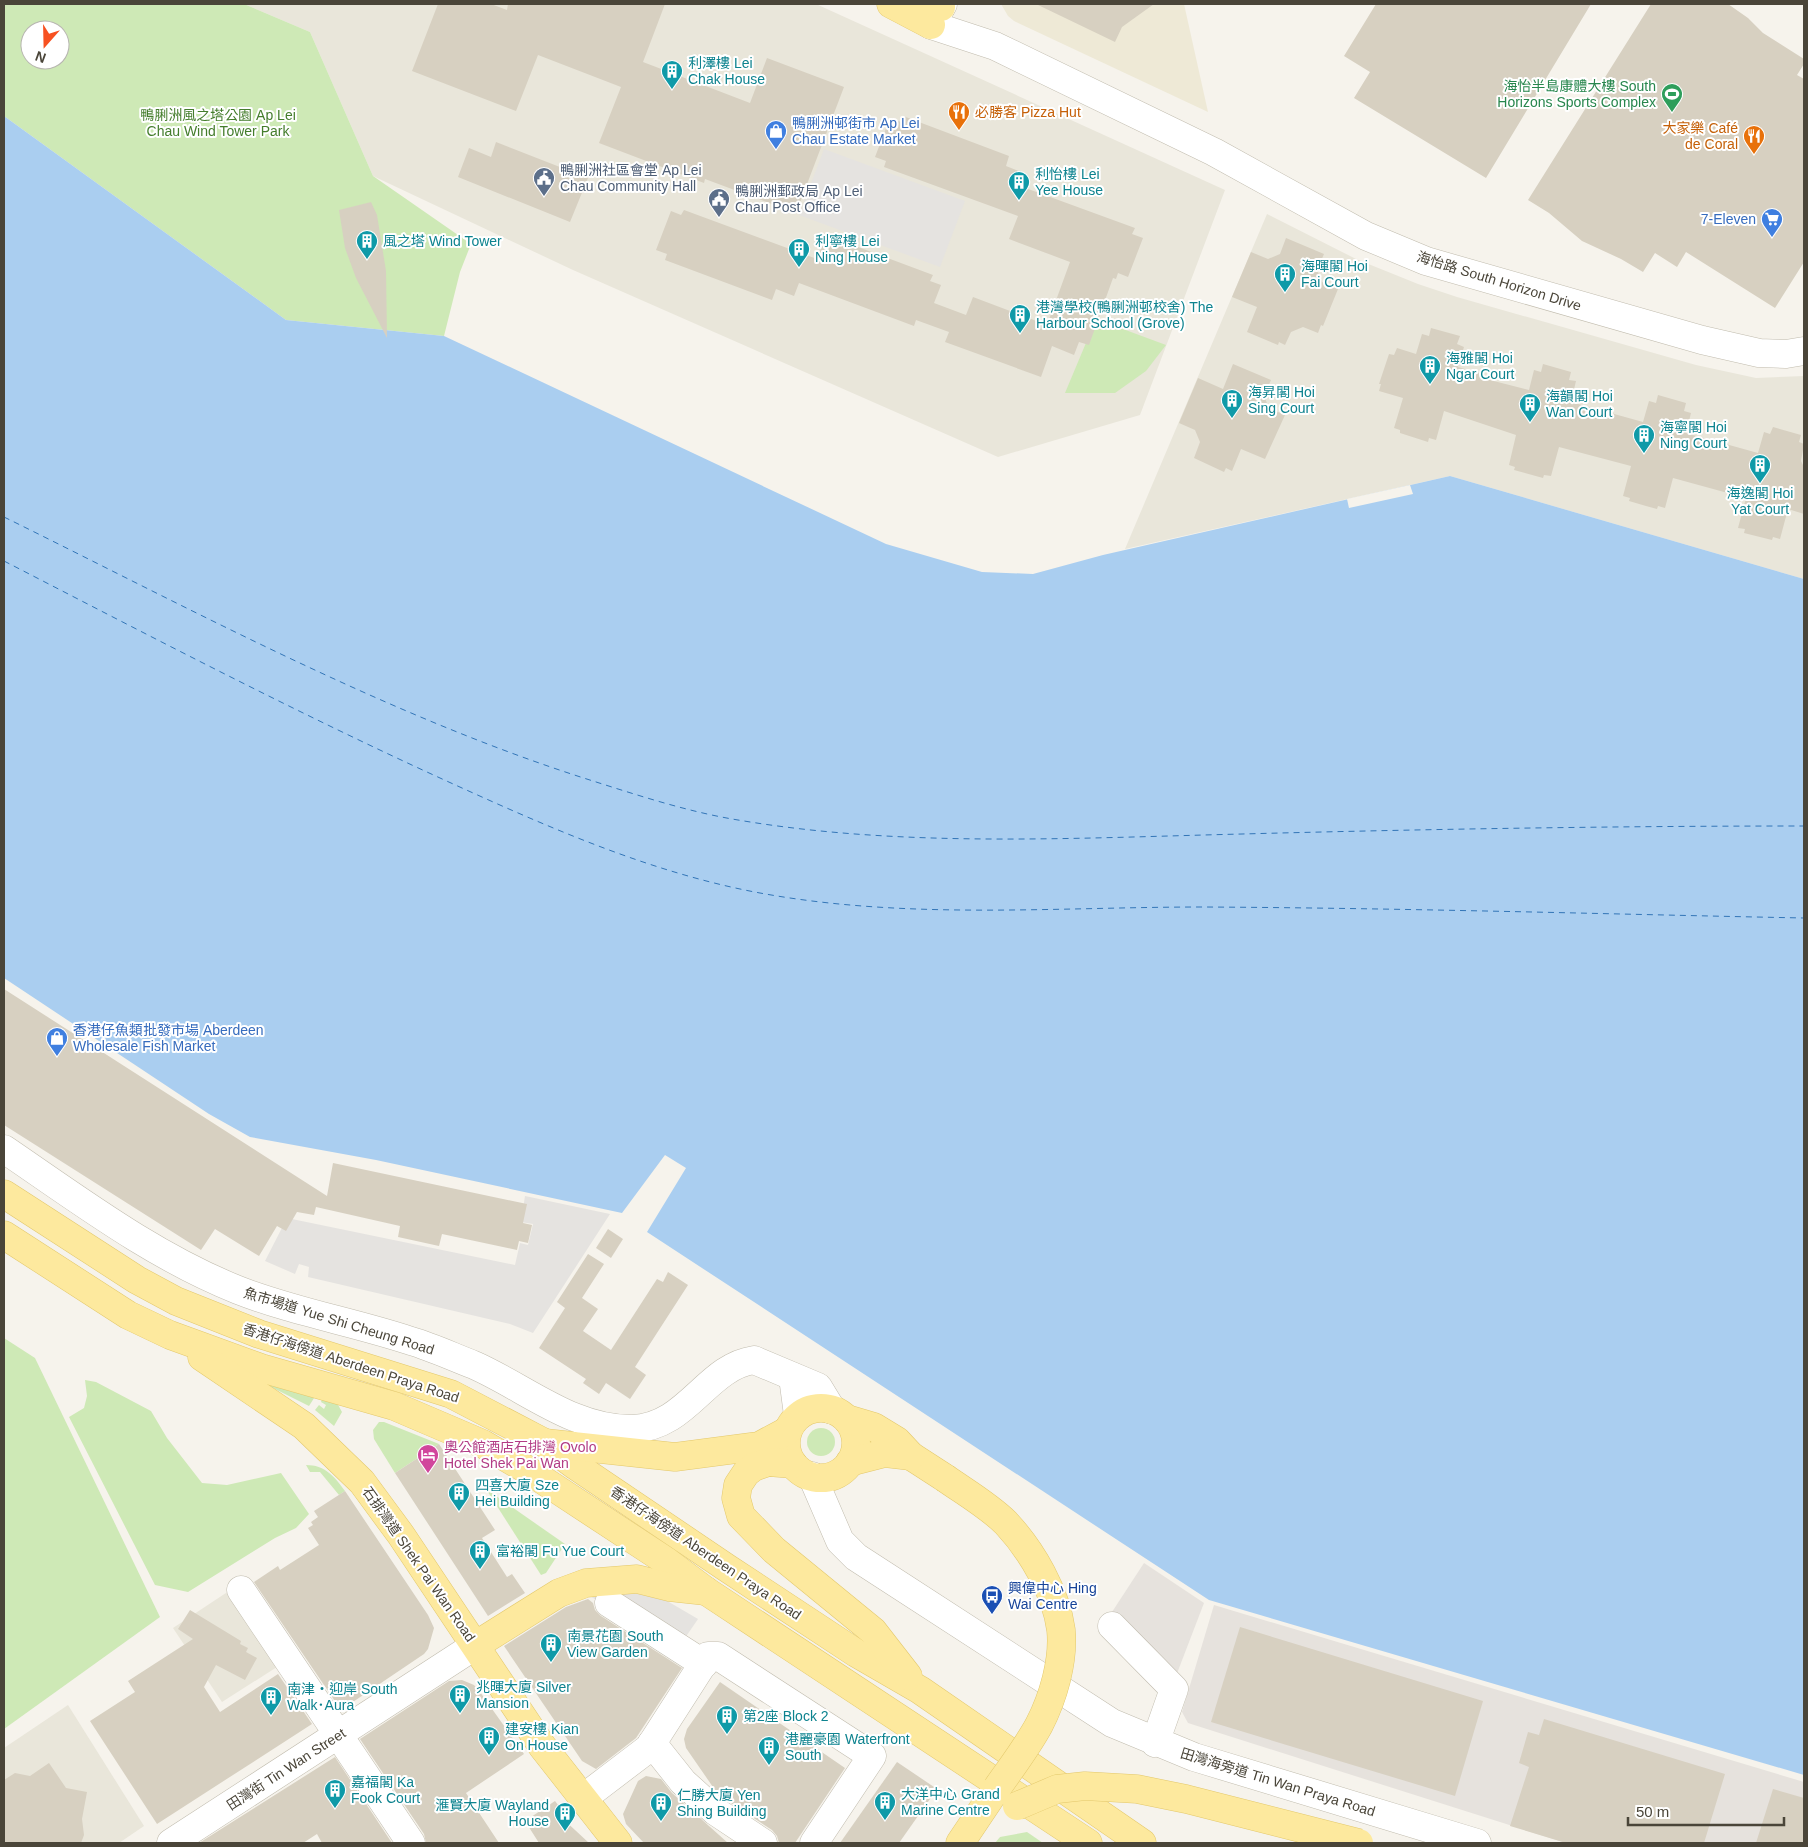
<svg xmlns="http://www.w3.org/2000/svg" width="1808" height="1847" font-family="Helvetica,'Noto Sans TC',sans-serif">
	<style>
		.residential { fill: #e9e6da }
		.industrial { fill: #e6e2dd }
		.education { fill: #eee9d6 }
		.green { fill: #cee9b6; fill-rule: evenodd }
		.parking { fill: #e5e3e0 }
		.water { fill: #aacef0 }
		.pier { fill: #f6f3ec }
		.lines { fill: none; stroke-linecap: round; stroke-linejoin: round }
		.ferry { stroke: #3275b7; stroke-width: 1; stroke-dasharray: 6 5; stroke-linecap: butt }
		.building { fill: #d7d0c1 }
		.minor-casing { stroke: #c1bcae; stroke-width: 29 }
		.major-casing { stroke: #e3c86c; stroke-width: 29 }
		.minor { stroke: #fff; stroke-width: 28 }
		.major { stroke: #fde99e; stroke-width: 28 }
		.major-bridge-casing { stroke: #e3c86c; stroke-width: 29; stroke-linecap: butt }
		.major-bridge { stroke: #fde99e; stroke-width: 28 }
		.labels { text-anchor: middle; stroke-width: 4; stroke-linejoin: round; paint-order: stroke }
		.culture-label { font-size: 14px; fill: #0d838f; stroke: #fff; text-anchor: start }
		.leisure-label { font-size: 14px; fill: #27864d; stroke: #fff; text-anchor: end }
		.food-label { font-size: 14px; fill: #c56008; stroke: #fff; text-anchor: start }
		.park-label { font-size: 14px; fill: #447d2c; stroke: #fff }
		.shop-label { font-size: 14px; fill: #366cbe; stroke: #fff; text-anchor: start }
		.service-label { font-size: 14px; fill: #4e5e75; stroke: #fff; text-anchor: start }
		.street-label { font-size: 14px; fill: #4a4539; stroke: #fff }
		.hotel-label { font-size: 14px; fill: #b23c85; stroke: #fff; text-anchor: start }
		.transit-label { font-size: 14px; fill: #164399; stroke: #fff; text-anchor: start }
	</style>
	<rect width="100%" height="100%" fill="#f6f3ec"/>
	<!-- residential -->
	<g class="residential">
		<path d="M 244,4 L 816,4 L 1225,190 L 1140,415 L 998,457 L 573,270 L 373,176 L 310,32 Z"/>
		<path d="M 1267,214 L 1356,259 L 1418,284 L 1457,297 L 1696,365 L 1756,378 L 1804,376 L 1804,579 L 1450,476 L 1125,549 Z"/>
		<path d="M 238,1585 L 277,1667 L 222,1702 L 173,1628 Z"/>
		<path d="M 68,1705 L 144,1826 L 119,1843 L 4,1843 L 4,1748 Z"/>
	</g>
	<!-- industrial -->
	<g class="industrial">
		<path d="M 1144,1563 L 1204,1603 L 1176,1676 L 1112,1612 Z"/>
		<path d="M 1214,1605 L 1804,1782 L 1804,1843 L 1566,1843 L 1188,1723 L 1182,1712 Z"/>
	</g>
	<!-- education -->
	<path class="education" d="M 1001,4 L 1184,4 L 1208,112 L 1014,21 L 1008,16 Z"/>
	<!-- green -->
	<g class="green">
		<path d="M 4,4 L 244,4 L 310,32 L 373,176 L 471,244 L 460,272 L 444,336 L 286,320 L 4,116 ZM 30,30 L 60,30 L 60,60 L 30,60 Z"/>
		<path d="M 1096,319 L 1166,345 L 1146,371 L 1115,393 L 1065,393 Z"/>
		<path d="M 4,1338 L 35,1358 L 160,1617 L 4,1729 Z"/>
		<path d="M 269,1377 L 316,1395 L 309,1406 L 267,1385 Z"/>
		<path d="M 85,1380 L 96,1382 L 151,1411 L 167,1438 L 202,1483 L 227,1485 L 281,1473 L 309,1514 L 296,1528 L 275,1538 L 188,1592 L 155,1585 L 69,1417 L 84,1408 L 87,1396 Z"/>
		<path d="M 323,1397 L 337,1403 L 342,1412 L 334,1426 L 315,1410 L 319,1405 L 324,1409 L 326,1405 L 321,1402 Z"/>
		<path d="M 379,1422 L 384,1422 L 439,1444 L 395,1473 L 374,1439 L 373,1430 Z"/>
		<circle cx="821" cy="1442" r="14"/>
		<path d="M 306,1465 C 325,1465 334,1476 345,1491 L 339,1495 L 320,1472 L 310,1472 Z"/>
		<path d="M 486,1489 L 565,1544 L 546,1573 L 541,1575 Z"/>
		<path d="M 1027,1832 L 1043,1843 L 995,1843 L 1000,1837 Z"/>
	</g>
	<!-- parking -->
	<g class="parking">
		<path d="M 824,149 L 965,201 L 940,267 L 799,215 Z"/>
		<path d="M 525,1196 L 610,1214 L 533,1333 L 510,1324 L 308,1277 L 309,1267 L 299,1264 L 295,1274 L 265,1261 L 287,1218 L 515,1265 L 520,1243 L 528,1245 L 533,1224 L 521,1222 Z"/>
		<path d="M 609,1587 L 662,1598 L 698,1619 L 676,1651 L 587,1594 Z"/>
	</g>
	<!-- water -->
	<path class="water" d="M 4,116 L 286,320 L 444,336 L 886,544 L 982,572 L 1033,574 L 1103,555 L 1450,476 L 1804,579 L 1804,1775 L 1209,1600 L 647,1232 L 686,1168 L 665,1155 L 622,1213 L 376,1160 L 250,1137 L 209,1114 L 4,978 Z"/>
	<!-- pier -->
	<path class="pier" d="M 1410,485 L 1413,494 L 1349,508 L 1347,499 Z"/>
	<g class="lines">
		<!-- ferry -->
		<g class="ferry">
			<path d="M 4,517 C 195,611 390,717 593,781 C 640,796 689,812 738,820 C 903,848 1075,838 1242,834 C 1430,829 1617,826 1804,826"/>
			<path d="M 4,561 C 152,637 299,714 451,783 C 550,828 652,873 760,893 C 906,920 1055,907 1202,907 C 1403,908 1603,914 1804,918"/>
		</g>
	</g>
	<!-- building -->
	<g class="building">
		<path d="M 438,4 L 491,4 L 507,10 L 508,4 L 665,4 L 643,62 L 750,103 L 767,58 L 844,87 L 796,213 L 705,179 L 704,183 L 599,143 L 621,87 L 538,55 L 516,111 L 412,71 Z"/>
		<path d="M 1036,4 L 1154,4 L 1122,27 L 1115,42 Z"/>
		<path d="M 1376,4 L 1591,4 L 1486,178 L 1354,98 L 1370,72 L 1344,56 Z"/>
		<path d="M 1651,4 L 1728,4 L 1748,18 L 1763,33 L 1804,59 L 1804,64 L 1797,75 L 1804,79 L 1804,262 L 1775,308 L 1686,252 L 1677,267 L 1655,253 L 1643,272 L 1621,259 L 1582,241 L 1549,213 L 1528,200 Z"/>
		<path d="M 903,116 L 1009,156 L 1006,166 L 1024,173 L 1020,186 L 1135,228 L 1132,234 L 1143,238 L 1128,277 L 1118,273 L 1116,279 L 1113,278 L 1089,345 L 1079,342 L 1074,355 L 1052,346 L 1041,377 L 945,342 L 949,332 L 916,320 L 914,326 L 799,283 L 794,296 L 776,289 L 772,300 L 665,260 L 667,254 L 656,250 L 671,211 L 681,215 L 684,210 L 817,259 L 826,235 L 933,275 L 930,281 L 941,285 L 934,303 L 966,315 L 973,297 L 1047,325 L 1070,262 L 1009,239 L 1018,216 L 884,167 L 886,161 L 875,157 L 890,118 L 901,122 Z"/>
		<path d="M 496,142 L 588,178 L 570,222 L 458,177 L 469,148 L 491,157 Z"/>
		<path d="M 371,202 L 377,215 L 386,271 L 387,338 L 356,278 L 345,248 L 339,210 Z"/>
		<path d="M 1286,238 L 1324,254 L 1317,270 L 1322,282 L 1338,289 L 1323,326 L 1321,325 L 1318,333 L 1303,327 L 1291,332 L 1285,345 L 1279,342 L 1278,345 L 1247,332 L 1257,307 L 1232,297 L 1251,252 L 1268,259 L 1280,254 Z"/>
		<path d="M 1431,328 L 1460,336 L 1457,344 L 1464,347 L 1458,367 L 1483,374 L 1482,378 L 1529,390 L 1534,370 L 1541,372 L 1543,364 L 1571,372 L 1569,380 L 1576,381 L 1571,402 L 1643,422 L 1649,401 L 1656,403 L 1658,395 L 1686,403 L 1684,411 L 1691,413 L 1686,433 L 1758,453 L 1764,432 L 1770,434 L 1773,427 L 1801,435 L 1799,442 L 1804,444 L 1801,461 L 1804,467 L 1804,514 L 1788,509 L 1780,539 L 1773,537 L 1772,540 L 1744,533 L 1745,529 L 1738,528 L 1746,498 L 1673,478 L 1665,508 L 1658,506 L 1657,509 L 1646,506 L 1629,501 L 1630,498 L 1623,496 L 1631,466 L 1559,447 L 1551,476 L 1544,475 L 1543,478 L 1514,470 L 1515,467 L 1509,465 L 1516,435 L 1444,411 L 1436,440 L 1429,438 L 1428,442 L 1400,433 L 1400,430 L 1394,428 L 1403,398 L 1379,391 L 1381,384 L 1379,384 L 1389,354 L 1394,355 L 1397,348 L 1416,354 L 1422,334 L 1429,336 Z"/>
		<path d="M 1233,364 L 1271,380 L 1264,396 L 1269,408 L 1285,415 L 1265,459 L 1241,449 L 1232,471 L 1226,468 L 1224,472 L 1194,458 L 1200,442 L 1195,430 L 1179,423 L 1198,378 L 1223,389 Z"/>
		<path d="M 4,989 L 327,1196 L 333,1163 L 527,1204 L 523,1223 L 532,1225 L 528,1243 L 519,1241 L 517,1250 L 442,1234 L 439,1246 L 398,1237 L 400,1226 L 316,1207 L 314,1215 L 297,1212 L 286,1231 L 277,1226 L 259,1256 L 215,1229 L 201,1250 L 4,1125 Z"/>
		<path d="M 608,1229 L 623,1239 L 611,1258 L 596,1248 Z"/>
		<path d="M 588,1254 L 604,1264 L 582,1298 L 598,1309 L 583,1331 L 611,1350 L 657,1279 L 663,1282 L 668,1272 L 688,1285 L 635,1367 L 646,1375 L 630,1399 L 606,1383 L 599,1394 L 583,1383 L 586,1379 L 539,1348 L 565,1308 L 557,1302 Z"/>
		<path d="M 439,1444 L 495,1530 L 482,1538 L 507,1577 L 512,1574 L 525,1593 L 488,1616 L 395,1473 Z"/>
		<path d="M 345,1491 L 428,1615 L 434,1628 L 428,1649 L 424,1654 L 341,1710 L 254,1582 L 278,1566 L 280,1570 L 319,1545 L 308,1528 L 313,1525 L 311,1522 L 318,1517 L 314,1511 Z"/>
		<path d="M 588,1599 L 593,1603 L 595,1610 L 601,1616 L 682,1668 L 636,1738 L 596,1769 L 582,1761 L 504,1646 L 566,1607 Z"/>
		<path d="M 190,1610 L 241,1641 L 240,1644 L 248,1648 L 246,1652 L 257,1658 L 245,1680 L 216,1665 L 204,1687 L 220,1712 L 278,1674 L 312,1724 L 157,1824 L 90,1721 L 135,1692 L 128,1681 L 193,1639 L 178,1629 Z"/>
		<path d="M 1240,1627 L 1483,1701 L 1455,1796 L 1211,1722 Z"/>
		<path d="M 462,1680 L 474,1685 L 480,1692 L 524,1754 L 466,1793 L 499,1843 L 426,1843 L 424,1834 L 360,1739 L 449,1681 Z"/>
		<path d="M 720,1682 L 845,1768 L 795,1843 L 779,1843 L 777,1836 L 772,1830 L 725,1799 L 715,1790 L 686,1748 L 684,1739 L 687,1729 Z"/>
		<path d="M 1544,1719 L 1725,1774 L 1704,1843 L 1566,1843 L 1510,1826 L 1529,1767 L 1519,1763 L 1528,1732 L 1539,1735 Z"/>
		<path d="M 335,1757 L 392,1843 L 322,1843 L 317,1834 L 303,1843 L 199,1843 Z"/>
		<path d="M 897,1762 L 937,1789 L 899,1843 L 840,1843 Z"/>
		<path d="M 49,1763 L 66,1788 L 87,1792 L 82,1819 L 84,1835 L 81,1843 L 4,1843 L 4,1780 L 15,1773 L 30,1776 Z"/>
		<path d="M 646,1776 L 661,1779 L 672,1793 L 728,1843 L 644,1843 L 626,1824 L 623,1814 L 638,1781 Z"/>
		<path d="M 1773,1789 L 1804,1798 L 1804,1843 L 1756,1843 Z"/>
		<path d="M 555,1801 L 565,1814 L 561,1817 L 589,1843 L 539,1843 L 525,1821 Z"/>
	</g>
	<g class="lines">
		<!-- minor casing -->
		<g class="minor-casing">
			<g id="minor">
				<path d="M 943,4 L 931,25 L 995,46 L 1214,152 L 1366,236 L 1426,261 L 1702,340 L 1759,353 L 1786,354 L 1804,351"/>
				<path d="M 4,1149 C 79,1200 153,1256 238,1290 C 294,1312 354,1322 411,1341 C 432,1347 453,1357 474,1365 C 526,1388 573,1430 632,1429 C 688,1427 706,1367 754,1360 L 818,1387 L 832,1410"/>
				<path d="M 793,1377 L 798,1415"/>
				<path d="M 812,1476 L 840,1541 L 856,1557 L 1112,1723 L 1194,1757 L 1477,1843"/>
				<path d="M 241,1590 L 411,1843"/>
				<path d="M 609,1603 L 704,1664"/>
				<path d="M 1112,1626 L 1174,1689 L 1155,1743"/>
				<path d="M 652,1743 L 683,1782 L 715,1811 L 763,1843"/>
				<path d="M 582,1799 L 649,1748 L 708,1656 L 718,1656 L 872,1756 L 814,1843"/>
				<path d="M 171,1843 L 476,1645"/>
			</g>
		</g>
		<!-- major casing -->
		<g class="major-casing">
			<g id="major">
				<path d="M 891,4 L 931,25"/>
				<path d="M 936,4 L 941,7"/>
				<path d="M 4,1194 L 137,1280 L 176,1301 L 259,1334 L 451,1394 L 545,1443 L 576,1466 L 727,1568 L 856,1653 L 920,1690 L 1142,1843"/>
				<path d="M 4,1235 L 128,1315 L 170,1335 L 261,1368 L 394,1406 L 483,1444 L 526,1469 L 666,1561 L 706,1591 L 1088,1843"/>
				<path d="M 202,1357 L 304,1426 L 362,1482 L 401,1535 L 542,1746 L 618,1843"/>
				<circle cx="821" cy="1443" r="35"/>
				<path d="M 847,1419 L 874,1427 L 897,1441 L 911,1456 L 945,1478"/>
				<path d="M 545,1443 L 675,1457 L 759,1446 L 787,1431"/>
				<path d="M 850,1462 L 885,1453 L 911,1456"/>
				<path d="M 793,1464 L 768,1462 L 754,1467 L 746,1473 L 738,1485 L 736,1498 L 741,1516 L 774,1550 L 873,1631 L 908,1676"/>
				<path d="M 476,1645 L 559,1593 L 586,1583 L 637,1579 L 669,1587 L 706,1591"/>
				<path d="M 960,1843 L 997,1788"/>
			</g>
		</g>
		<!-- minor -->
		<use href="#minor" class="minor"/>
		<!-- major -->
		<use href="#major" class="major"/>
		<!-- major-bridge casing -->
		<g class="major-bridge-casing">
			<g id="major-bridge">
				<path d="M 945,1478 C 965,1492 989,1506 1006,1523 C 1032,1551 1056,1592 1061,1630 C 1064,1661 1053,1698 1039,1725 C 1027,1747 1011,1768 997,1788"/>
				<path d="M 1017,1806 L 1057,1789 L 1085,1786 L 1137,1789 L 1186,1799 L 1359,1843"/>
			</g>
		</g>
		<!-- major-bridge -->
		<use href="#major-bridge" class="major-bridge"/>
	</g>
	<!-- icons -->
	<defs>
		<g id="building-pin" transform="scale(1.125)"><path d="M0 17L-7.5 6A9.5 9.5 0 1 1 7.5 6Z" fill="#0f9aa8" stroke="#fff"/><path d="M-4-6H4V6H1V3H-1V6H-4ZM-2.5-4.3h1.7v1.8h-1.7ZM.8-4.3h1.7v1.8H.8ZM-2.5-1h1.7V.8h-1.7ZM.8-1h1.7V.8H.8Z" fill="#fff"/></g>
		<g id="stadium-pin" transform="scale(1.125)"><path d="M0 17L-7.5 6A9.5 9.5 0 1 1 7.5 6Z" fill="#2e9e5b" stroke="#fff"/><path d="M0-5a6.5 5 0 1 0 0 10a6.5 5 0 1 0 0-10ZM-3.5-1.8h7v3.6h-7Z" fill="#fff"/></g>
		<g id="restaurant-pin" transform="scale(1.125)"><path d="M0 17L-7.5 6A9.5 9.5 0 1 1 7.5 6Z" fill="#e8710a" stroke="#fff"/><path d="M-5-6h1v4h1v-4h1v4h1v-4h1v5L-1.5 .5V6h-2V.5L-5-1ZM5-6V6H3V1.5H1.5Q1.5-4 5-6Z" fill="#fff"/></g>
		<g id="shop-pin" transform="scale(1.125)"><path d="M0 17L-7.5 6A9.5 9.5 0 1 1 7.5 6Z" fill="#3f7fe0" stroke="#fff"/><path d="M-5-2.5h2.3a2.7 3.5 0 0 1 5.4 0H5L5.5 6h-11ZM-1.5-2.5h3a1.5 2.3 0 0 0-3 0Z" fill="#fff"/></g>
		<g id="civic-pin" transform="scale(1.125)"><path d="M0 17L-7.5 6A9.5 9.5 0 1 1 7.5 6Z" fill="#5c6f8a" stroke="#fff"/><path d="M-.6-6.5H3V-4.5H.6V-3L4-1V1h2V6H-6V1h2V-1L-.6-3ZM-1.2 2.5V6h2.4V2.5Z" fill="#fff"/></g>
		<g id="supermarket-pin" transform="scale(1.125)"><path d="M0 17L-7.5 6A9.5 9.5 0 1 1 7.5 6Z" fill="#3f7fe0" stroke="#fff"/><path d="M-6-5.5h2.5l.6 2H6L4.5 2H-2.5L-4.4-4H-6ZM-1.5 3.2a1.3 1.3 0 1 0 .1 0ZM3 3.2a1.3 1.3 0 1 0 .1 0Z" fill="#fff"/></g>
		<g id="hotel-pin" transform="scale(1.125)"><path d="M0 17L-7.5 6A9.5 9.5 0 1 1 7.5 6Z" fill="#d1479c" stroke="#fff"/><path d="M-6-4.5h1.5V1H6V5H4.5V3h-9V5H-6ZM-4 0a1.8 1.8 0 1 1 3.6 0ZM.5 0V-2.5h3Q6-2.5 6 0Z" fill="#fff"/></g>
		<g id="bus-pin" transform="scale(1.125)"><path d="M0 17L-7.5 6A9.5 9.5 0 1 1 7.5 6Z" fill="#1a4fb4" stroke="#fff"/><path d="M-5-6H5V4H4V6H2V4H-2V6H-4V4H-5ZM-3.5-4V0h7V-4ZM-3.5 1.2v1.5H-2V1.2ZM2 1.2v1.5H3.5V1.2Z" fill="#fff"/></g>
	</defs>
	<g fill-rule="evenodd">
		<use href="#building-pin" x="672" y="71"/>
		<use href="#stadium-pin" x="1672" y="94"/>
		<use href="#restaurant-pin" x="959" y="112"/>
		<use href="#shop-pin" x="776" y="131"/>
		<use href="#restaurant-pin" x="1754" y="136"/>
		<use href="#civic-pin" x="544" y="178"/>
		<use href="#building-pin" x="1019" y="182"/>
		<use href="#civic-pin" x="719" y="199"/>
		<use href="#supermarket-pin" x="1772" y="219"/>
		<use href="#building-pin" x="367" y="241"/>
		<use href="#building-pin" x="799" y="249"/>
		<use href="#building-pin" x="1285" y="274"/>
		<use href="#building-pin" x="1020" y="315"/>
		<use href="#building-pin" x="1430" y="366"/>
		<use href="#building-pin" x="1232" y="400"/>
		<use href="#building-pin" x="1530" y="404"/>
		<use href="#building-pin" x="1644" y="435"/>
		<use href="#building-pin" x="1760" y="465"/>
		<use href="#shop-pin" x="57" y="1038"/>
		<use href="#hotel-pin" x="428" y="1455"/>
		<use href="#building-pin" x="459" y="1493"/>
		<use href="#building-pin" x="480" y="1551"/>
		<use href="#bus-pin" x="992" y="1596"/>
		<use href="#building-pin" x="551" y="1644"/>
		<use href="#building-pin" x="460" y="1695"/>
		<use href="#building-pin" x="271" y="1697"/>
		<use href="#building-pin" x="727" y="1716"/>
		<use href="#building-pin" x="489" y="1737"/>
		<use href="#building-pin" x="769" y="1747"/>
		<use href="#building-pin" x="335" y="1790"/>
		<use href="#building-pin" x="885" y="1802"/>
		<use href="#building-pin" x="661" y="1803"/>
		<use href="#building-pin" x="565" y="1813"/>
	</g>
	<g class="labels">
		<!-- culture labels -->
		<g class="culture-label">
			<text x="688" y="68">利澤樓 Lei<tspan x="688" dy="16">Chak House</tspan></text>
			<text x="1035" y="179">利怡樓 Lei<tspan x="1035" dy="16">Yee House</tspan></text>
			<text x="383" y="246">風之塔 Wind Tower</text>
			<text x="815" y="246">利寧樓 Lei<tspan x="815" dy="16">Ning House</tspan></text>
			<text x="1301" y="271">海暉閣 Hoi<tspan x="1301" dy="16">Fai Court</tspan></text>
			<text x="1036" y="312">港灣學校(鴨脷洲邨校舍) The<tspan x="1036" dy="16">Harbour School (Grove)</tspan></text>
			<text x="1446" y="363">海雅閣 Hoi<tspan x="1446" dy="16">Ngar Court</tspan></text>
			<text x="1248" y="397">海昇閣 Hoi<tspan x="1248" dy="16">Sing Court</tspan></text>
			<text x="1546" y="401">海韻閣 Hoi<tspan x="1546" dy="16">Wan Court</tspan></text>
			<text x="1660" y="432">海寧閣 Hoi<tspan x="1660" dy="16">Ning Court</tspan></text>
			<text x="1760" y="498" text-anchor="middle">海逸閣 Hoi<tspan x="1760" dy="16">Yat Court</tspan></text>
			<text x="475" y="1490">四喜大廈 Sze<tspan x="475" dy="16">Hei Building</tspan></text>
			<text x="496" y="1556">富裕閣 Fu Yue Court</text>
			<text x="567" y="1641">南景花園 South<tspan x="567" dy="16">View Garden</tspan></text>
			<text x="476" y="1692">兆暉大廈 Silver<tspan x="476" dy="16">Mansion</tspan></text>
			<text x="287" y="1694">南津‧迎岸 South<tspan x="287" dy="16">Walk･Aura</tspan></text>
			<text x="743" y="1721">第2座 Block 2</text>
			<text x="505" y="1734">建安樓 Kian<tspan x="505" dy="16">On House</tspan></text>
			<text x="785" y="1744">港麗豪園 Waterfront<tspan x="785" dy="16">South</tspan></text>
			<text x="351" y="1787">嘉福閣 Ka<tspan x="351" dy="16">Fook Court</tspan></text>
			<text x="901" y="1799">大洋中心 Grand<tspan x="901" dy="16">Marine Centre</tspan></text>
			<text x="677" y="1800">仁勝大廈 Yen<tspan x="677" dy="16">Shing Building</tspan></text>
			<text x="549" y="1810" text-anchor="end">滙賢大廈 Wayland<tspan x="549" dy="16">House</tspan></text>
		</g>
		<!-- leisure labels -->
		<g class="leisure-label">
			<text x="1656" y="91">海怡半島康體大樓 South<tspan x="1656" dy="16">Horizons Sports Complex</tspan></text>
		</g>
		<!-- food labels -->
		<g class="food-label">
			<text x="975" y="117">必勝客 Pizza Hut</text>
			<text x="1738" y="133" text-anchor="end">大家樂 Café<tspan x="1738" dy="16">de Coral</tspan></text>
		</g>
		<!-- park labels -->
		<g class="park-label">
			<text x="218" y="120">鴨脷洲風之塔公園 Ap Lei<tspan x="218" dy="16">Chau Wind Tower Park</tspan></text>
		</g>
		<!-- shop labels -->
		<g class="shop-label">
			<text x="792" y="128">鴨脷洲邨街市 Ap Lei<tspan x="792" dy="16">Chau Estate Market</tspan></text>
			<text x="1756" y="224" text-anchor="end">7-Eleven</text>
			<text x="73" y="1035">香港仔魚類批發市場 Aberdeen<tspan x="73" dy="16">Wholesale Fish Market</tspan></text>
		</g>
		<!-- service labels -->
		<g class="service-label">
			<text x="560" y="175">鴨脷洲社區會堂 Ap Lei<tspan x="560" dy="16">Chau Community Hall</tspan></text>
			<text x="735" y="196">鴨脷洲郵政局 Ap Lei<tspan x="735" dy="16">Chau Post Office</tspan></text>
		</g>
		<!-- street labels -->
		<g class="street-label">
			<text transform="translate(1499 281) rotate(17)" y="5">海怡路 South Horizon Drive</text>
			<text transform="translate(339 1321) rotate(17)" y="5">魚市場道 Yue Shi Cheung Road</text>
			<text transform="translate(351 1363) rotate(18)" y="5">香港仔海傍道 Aberdeen Praya Road</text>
			<text transform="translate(706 1553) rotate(34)" y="5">香港仔海傍道 Aberdeen Praya Road</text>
			<text transform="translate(419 1564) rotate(55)" y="5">石排灣道 Shek Pai Wan Road</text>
			<text transform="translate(286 1769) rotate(-33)" y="5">田灣街 Tin Wan Street</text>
			<text transform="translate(1278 1782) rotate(17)" y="5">田灣海旁道 Tin Wan Praya Road</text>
		</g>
		<!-- hotel labels -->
		<g class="hotel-label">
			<text x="444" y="1452">奧公館酒店石排灣 Ovolo<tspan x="444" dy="16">Hotel Shek Pai Wan</tspan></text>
		</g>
		<!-- transit labels -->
		<g class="transit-label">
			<text x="1008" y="1593">興偉中心 Hing<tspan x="1008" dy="16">Wai Centre</tspan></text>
		</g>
	</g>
	<!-- border -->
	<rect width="1808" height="1847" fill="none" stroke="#4a4539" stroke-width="10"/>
	<!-- north arrow -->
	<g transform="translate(45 45) rotate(200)"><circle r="24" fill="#ffffff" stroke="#b7b5b0"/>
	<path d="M0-4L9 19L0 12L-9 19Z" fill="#f75121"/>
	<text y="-8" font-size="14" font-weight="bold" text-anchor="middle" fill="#4a4539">N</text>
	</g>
	<!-- scale -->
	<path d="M1628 1817v8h156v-8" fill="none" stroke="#4a4539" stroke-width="2.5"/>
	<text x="1636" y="1817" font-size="15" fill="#4a4539" stroke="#ffffff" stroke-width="4" paint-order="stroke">50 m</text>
</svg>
